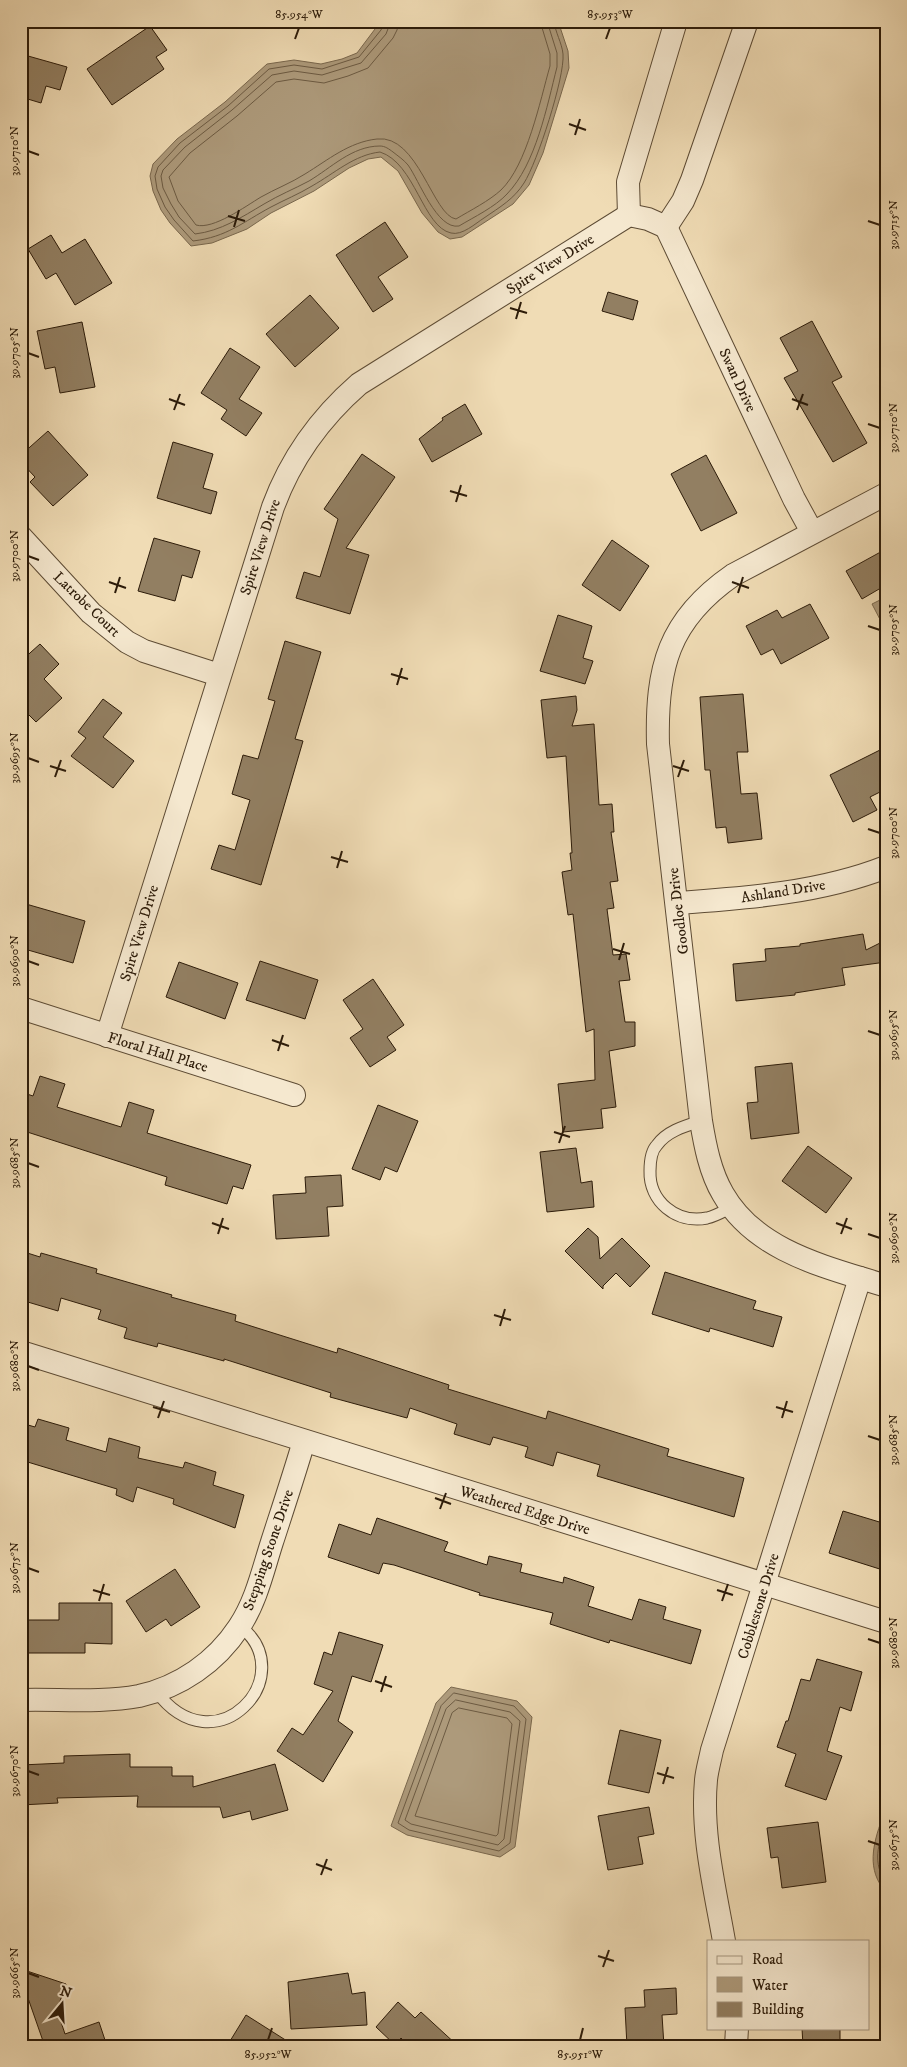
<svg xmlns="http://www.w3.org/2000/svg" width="907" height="2067" font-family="'IM FELL DW Pica',serif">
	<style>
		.water { fill: #ad9a7b; stroke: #79674d }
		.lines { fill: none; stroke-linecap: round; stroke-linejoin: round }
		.shore { stroke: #6c5a42; stroke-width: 1 }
		.building { fill: #927f62; stroke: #2c1b09 }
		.service-casing { stroke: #5d4b34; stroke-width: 13 }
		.minor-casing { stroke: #5d4b34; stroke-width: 24 }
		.service { stroke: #f5e8cf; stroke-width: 11 }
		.minor { stroke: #f5e8cf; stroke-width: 22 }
		.ticks { fill: none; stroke: #2c1b09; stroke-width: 2 }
		.labels { text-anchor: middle; stroke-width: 4; stroke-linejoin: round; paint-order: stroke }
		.street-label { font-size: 15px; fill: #2c1b09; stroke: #f5e8cf }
		.neatline { fill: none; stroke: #2c1b09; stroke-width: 2 }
		.ticks-label { font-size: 12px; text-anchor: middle; fill: #2c1b09 }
	</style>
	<rect width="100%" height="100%" fill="#f0dcb5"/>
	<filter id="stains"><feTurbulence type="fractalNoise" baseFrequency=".004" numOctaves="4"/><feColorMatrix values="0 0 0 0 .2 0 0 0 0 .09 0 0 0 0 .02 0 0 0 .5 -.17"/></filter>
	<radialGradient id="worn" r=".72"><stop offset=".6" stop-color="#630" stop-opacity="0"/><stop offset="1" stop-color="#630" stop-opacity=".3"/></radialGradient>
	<!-- water -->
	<g class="water">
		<path d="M 381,21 L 558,21 L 568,51 L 569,68 L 543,153 L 529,185 L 513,204 L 462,237 L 450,239 L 438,232 L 422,213 L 398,171 L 381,157 L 368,159 L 349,168 L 314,191 L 271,213 L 247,229 L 212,243 L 191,246 L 170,223 L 161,210 L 153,191 L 150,176 L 153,164 L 177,139 L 225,102 L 267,64 L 294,60 L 321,64 L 342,59 L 357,53 Z"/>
		<path d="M 886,592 L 886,631 L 872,604 L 882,599 L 880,595 Z"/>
		<path d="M 451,1687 L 517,1701 L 532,1717 L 515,1847 L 500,1857 L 407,1835 L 391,1826 L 436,1703 Z"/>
		<path d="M 886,1815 L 886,1892 C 866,1870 873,1844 882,1819 Z"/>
	</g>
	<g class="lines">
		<!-- shore -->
		<g class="shore">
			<path d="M 385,21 L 381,30 L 359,57 L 322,69 L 294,65 L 269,69 L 228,106 L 180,143 L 158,167 L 155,176 L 157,189 L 165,207 L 174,220 L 193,241 C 227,237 243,222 271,207 C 284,200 299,194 312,186 C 335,173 354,155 380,152 C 415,163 423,227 451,233 C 462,236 476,223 484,218 C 500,207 514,199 524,183 C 537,163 565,77 563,54 C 562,43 555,32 554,21"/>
			<path d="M 391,21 L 386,34 L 361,63 L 322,75 L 294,71 L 272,75 L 232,110 L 185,147 L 163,170 L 161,176 L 163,188 L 171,204 L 179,217 L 195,234 C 221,231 242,217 264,204 C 279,195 294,189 309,181 C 331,168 352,146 380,146 C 385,146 389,149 393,152 C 398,156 404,160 408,165 C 419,180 437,230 459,226 C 474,217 495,207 507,194 C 536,164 547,106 557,67 L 557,53 L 547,21"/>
			<path d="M 399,21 L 397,30 L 393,38 L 368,68 L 348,76 L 324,83 L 294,79 L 276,82 L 237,116 L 190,153 L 169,177 L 178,201 L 196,225 C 213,230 246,206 261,197 C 275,189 291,183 305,174 C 328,160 349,142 377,139 C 418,134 433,216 456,219 C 471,210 489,201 501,190 C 527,165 540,101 550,66 L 550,54 L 540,21"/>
			<path d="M 454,1693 L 514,1706 L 526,1719 L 510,1843 L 499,1851 L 409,1830 L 398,1823 L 441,1706 Z"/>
			<path d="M 456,1700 L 510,1712 L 520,1721 L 504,1839 L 498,1845 L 411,1824 L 405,1820 L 446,1709 Z"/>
			<path d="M 459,1708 L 507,1718 L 512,1724 L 498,1834 L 496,1836 L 415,1816 L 452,1713 Z"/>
			<path d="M 886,1822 C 878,1846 872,1861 886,1884"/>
		</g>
	</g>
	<!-- building -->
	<g class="building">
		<path d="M 150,26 L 167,50 L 156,57 L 164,69 L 112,105 L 87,69 Z"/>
		<path d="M 21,54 L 67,67 L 60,90 L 46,86 L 41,103 L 21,97 Z"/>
		<path d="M 385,222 L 408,257 L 378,277 L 393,299 L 373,312 L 336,255 Z"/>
		<path d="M 51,235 L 62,253 L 85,239 L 112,283 L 75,305 L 56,273 L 46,279 L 28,249 Z"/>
		<path d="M 608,292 L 638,301 L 633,320 L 602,311 Z"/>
		<path d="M 310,295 L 339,328 L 295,367 L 266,334 Z"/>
		<path d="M 812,321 L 842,377 L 832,382 L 867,443 L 833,462 L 784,378 L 798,371 L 780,338 Z"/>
		<path d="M 82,322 L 95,387 L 60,393 L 55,367 L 45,369 L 37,331 Z"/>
		<path d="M 230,348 L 260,367 L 239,399 L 262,413 L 246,436 L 221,419 L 227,410 L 201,393 Z"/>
		<path d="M 465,404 L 482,434 L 432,462 L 419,439 L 443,420 L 442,418 Z"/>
		<path d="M 48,431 L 88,475 L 53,506 L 30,482 L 35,477 L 21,462 L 21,455 Z"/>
		<path d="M 173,442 L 213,454 L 203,488 L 217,492 L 211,514 L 157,498 Z"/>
		<path d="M 362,454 L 395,477 L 346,548 L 369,555 L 350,614 L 296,598 L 304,572 L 320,577 L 338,519 L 324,509 Z"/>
		<path d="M 706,455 L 737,513 L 701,531 L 671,474 Z"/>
		<path d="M 154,538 L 200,551 L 192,578 L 182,575 L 175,601 L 138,591 Z"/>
		<path d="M 612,540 L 649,566 L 620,611 L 582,585 Z"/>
		<path d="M 886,549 L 886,585 L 862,599 L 846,571 Z"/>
		<path d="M 810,604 L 829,638 L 781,664 L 773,649 L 761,655 L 746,626 L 777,610 L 782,618 Z"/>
		<path d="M 558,615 L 592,626 L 583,658 L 593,661 L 585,684 L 540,671 Z"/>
		<path d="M 285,641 L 321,652 L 295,739 L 303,741 L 261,885 L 211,869 L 219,845 L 235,850 L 250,800 L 232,794 L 243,755 L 258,759 L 275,701 L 268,699 Z"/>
		<path d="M 40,644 L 59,664 L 44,679 L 62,698 L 36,722 L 21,707 L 21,661 Z"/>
		<path d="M 743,694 L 748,752 L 737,752 L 741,794 L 757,793 L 762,839 L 728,843 L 726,827 L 716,828 L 710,770 L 705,770 L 700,697 Z"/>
		<path d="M 576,696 L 577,710 L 572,726 L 594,724 L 599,805 L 612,804 L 614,832 L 611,832 L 618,881 L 610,882 L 614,908 L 607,909 L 613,955 L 626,954 L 630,980 L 619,981 L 625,1022 L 635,1022 L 635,1046 L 609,1051 L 616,1107 L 601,1109 L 603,1128 L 563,1132 L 558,1084 L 595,1080 L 594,1029 L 586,1032 L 573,914 L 568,915 L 562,872 L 572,870 L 570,853 L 572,853 L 566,756 L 547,758 L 541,700 Z"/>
		<path d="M 103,699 L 122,713 L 103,737 L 134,761 L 113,788 L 71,756 L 86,738 L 78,732 Z"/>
		<path d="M 886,747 L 886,789 L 870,797 L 877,810 L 853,822 L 830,775 Z"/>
		<path d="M 26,904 L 85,921 L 73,963 L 21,948 L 21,919 Z"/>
		<path d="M 863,934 L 866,950 L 886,940 L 886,962 L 842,968 L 845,985 L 795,993 L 795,995 L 736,1001 L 733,964 L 766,961 L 765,949 L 800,946 L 800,944 Z"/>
		<path d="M 260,961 L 318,980 L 305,1019 L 246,1000 Z"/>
		<path d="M 179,962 L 238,983 L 225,1019 L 166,997 Z"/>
		<path d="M 373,979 L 404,1025 L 387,1037 L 396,1050 L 370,1067 L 350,1038 L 363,1029 L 343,1000 Z"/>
		<path d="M 792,1063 L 799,1133 L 751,1139 L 747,1103 L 758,1102 L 755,1067 Z"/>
		<path d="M 40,1076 L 65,1084 L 57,1107 L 121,1127 L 129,1102 L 154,1110 L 147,1133 L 251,1165 L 243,1189 L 233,1186 L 227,1204 L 165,1185 L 167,1177 L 21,1130 L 21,1092 L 33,1096 Z"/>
		<path d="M 378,1105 L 418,1121 L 397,1172 L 385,1167 L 380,1180 L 352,1169 Z"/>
		<path d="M 808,1146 L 852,1178 L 826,1213 L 782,1181 Z"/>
		<path d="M 576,1148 L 581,1183 L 592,1181 L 594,1207 L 547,1212 L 540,1152 Z"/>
		<path d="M 341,1175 L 343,1206 L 327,1207 L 329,1236 L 276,1239 L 273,1195 L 306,1193 L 305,1177 Z"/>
		<path d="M 588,1228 L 598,1237 L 600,1259 L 622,1238 L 650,1266 L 630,1287 L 616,1273 L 603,1286 L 603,1289 L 565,1251 Z"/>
		<path d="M 21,1251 L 40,1257 L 41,1253 L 97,1269 L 96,1273 L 172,1295 L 171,1297 L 236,1315 L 235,1321 L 337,1353 L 338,1348 L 449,1385 L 448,1389 L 546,1419 L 548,1411 L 669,1449 L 667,1456 L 744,1478 L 734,1517 L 597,1476 L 600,1465 L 557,1452 L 553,1466 L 525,1457 L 528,1447 L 493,1437 L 490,1445 L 454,1434 L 457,1424 L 410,1408 L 407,1418 L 330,1397 L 331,1393 L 224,1359 L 224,1361 L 158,1343 L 157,1347 L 124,1338 L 127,1328 L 98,1319 L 101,1310 L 61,1298 L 58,1311 L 21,1300 Z"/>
		<path d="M 665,1272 L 756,1301 L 753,1309 L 782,1317 L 773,1347 L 710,1328 L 709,1332 L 652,1314 Z"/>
		<path d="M 38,1419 L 69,1428 L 66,1440 L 106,1452 L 109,1438 L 140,1447 L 138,1458 L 183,1468 L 185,1462 L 216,1472 L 213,1485 L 244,1495 L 235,1528 L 173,1504 L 174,1499 L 137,1487 L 133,1502 L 116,1495 L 117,1489 L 21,1460 L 21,1423 L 35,1427 Z"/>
		<path d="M 843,1511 L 886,1524 L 886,1571 L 829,1553 Z"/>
		<path d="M 377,1518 L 448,1542 L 444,1551 L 487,1565 L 489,1556 L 522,1564 L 520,1572 L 563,1583 L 564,1577 L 594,1587 L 588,1606 L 632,1620 L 639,1599 L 666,1607 L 663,1619 L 701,1630 L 691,1664 L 610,1640 L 609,1643 L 550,1624 L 553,1613 L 479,1595 L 480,1593 L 394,1565 L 383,1563 L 379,1574 L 328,1557 L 339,1524 L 371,1535 Z"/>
		<path d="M 175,1569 L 200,1607 L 171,1626 L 166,1619 L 146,1632 L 126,1601 Z"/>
		<path d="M 59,1603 L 112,1603 L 112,1644 L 85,1643 L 85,1653 L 21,1653 L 21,1620 L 59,1620 Z"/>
		<path d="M 339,1632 L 383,1645 L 371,1682 L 352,1676 L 338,1721 L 353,1732 L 323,1782 L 277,1751 L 292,1728 L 303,1735 L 333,1691 L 314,1684 L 324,1652 L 332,1655 Z"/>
		<path d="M 817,1659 L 862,1672 L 851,1711 L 840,1707 L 827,1751 L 842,1756 L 826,1800 L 785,1786 L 796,1754 L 777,1747 L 786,1721 L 788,1721 L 801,1679 L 810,1681 Z"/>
		<path d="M 620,1730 L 661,1740 L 649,1793 L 608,1784 Z"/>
		<path d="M 130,1754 L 130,1767 L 172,1767 L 172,1776 L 193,1776 L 193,1787 L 275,1764 L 288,1810 L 252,1820 L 250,1811 L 223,1818 L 220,1807 L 137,1807 L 138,1796 L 57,1798 L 58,1803 L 21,1805 L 21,1765 L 64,1763 L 64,1756 Z"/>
		<path d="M 649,1807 L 654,1834 L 638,1837 L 643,1864 L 608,1870 L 598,1816 Z"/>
		<path d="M 818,1822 L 826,1882 L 782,1888 L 778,1857 L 771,1858 L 767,1828 Z"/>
		<path d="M 21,1969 L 66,1984 L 57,2010 L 65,2034 L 99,2022 L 107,2046 L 39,2046 L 38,2043 L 43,2041 L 21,1978 Z"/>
		<path d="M 348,1973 L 352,1994 L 365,1992 L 367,2025 L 291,2029 L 288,1982 Z"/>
		<path d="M 676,1988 L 677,2014 L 662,2015 L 664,2046 L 627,2046 L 625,2008 L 645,2007 L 644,1990 Z"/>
		<path d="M 398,2002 L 415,2018 L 421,2012 L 458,2046 L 409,2046 L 401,2038 L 395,2045 L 376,2027 Z"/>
		<path d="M 246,2015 L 295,2046 L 227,2046 Z"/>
		<path d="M 802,2028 L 840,2028 L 840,2046 L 803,2046 Z"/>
	</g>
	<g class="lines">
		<!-- service casing -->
		<g class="service-casing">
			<g id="service">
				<path d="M 701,1121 C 685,1126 667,1131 657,1145 C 651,1151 650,1162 650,1171 C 649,1201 676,1224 707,1218 C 716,1216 724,1211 732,1207"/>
				<path d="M 156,1691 C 215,1771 303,1675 240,1626"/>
			</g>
		</g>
		<!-- minor casing -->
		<g class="minor-casing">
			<g id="minor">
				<path d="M 629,215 L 628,182 L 676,21"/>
				<path d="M 666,227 L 794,499 L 812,532"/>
				<path d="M 666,227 L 683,201 L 692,180 L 747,21"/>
				<path d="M 886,494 L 733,575 C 668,620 656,668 658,744 L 701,1121 C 705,1145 710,1172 723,1194 C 756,1252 827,1267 886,1286"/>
				<path d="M 21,537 L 91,613 L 127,642 L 144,651 L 219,675"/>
				<path d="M 677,903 C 747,898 820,893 886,867"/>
				<path d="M 21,1008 L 294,1095"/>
				<path d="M 107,1036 L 273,507 C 291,458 320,418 359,384 L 629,215 L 648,219 L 666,227"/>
				<path d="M 21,1352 L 886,1622"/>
				<path d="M 21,1700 C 60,1699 101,1703 139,1696 C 180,1687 216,1662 239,1627 C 256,1602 263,1570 272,1542 C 283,1508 294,1475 304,1441"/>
				<path d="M 724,1941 C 715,1889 701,1834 706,1780 C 707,1770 710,1760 712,1750 L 860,1278"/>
				<path d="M 736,2046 L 737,2028"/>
			</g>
		</g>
		<!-- service -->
		<use href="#service" class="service"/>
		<!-- minor -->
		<use href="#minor" class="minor"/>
	</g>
	<!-- ticks -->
	<path class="ticks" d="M 295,39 L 299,28M 606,39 L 610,28M 569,124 L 586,130M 575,135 L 580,119M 28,151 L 39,155M 228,216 L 245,221M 868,221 L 880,225M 234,227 L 239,210M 510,308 L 527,313M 516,319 L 521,302M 28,353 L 39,357M 169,399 L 185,405M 792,399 L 808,405M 174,410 L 180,394M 797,410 L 803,394M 868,424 L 880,428M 450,491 L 467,496M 456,502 L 461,485M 28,556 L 39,560M 109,582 L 126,588M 732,582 L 749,588M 115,593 L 120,577M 738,593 L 743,577M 868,626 L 880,630M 391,674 L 408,679M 397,685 L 402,668M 28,758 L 39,762M 50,766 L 66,771M 673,766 L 689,771M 55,777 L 61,760M 678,777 L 684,760M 868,829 L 880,833M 331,857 L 348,862M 337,868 L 342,851M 613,949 L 630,954M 619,960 L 624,943M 28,961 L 39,965M 868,1031 L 880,1035M 272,1040 L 289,1046M 278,1051 L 283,1035M 554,1132 L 570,1137M 559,1143 L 565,1126M 28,1163 L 39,1167M 212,1223 L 229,1229M 836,1223 L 852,1229M 218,1234 L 223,1218M 841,1234 L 847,1218M 868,1234 L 880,1238M 494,1315 L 511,1320M 500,1326 L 505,1309M 28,1366 L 39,1370M 153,1407 L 170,1412M 776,1407 L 793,1412M 158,1418 L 164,1401M 782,1418 L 787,1401M 868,1436 L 880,1440M 435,1498 L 451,1504M 440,1509 L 446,1493M 28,1568 L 39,1572M 93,1590 L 110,1595M 717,1590 L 733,1595M 99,1601 L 104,1584M 722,1601 L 728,1584M 868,1639 L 880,1643M 375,1681 L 392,1687M 381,1692 L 386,1676M 28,1771 L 39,1775M 657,1773 L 674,1778M 663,1784 L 668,1767M 868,1841 L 880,1845M 316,1864 L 332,1870M 321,1875 L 327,1859M 598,1956 L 614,1961M 603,1967 L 609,1950M 28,1973 L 39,1977M 268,2040 L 272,2028M 580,2040 L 583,2028"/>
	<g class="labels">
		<!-- street labels -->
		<g class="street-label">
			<text transform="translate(550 264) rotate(-32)" y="5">Spire View Drive</text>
			<text transform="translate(738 380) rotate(65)" y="5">Swan Drive</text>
			<text transform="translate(260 547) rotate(-72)" y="5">Spire View Drive</text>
			<text transform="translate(87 604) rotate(44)" y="5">Latrobe Court</text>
			<text transform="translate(783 891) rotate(-9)" y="5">Ashland Drive</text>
			<text transform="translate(678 911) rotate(-97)" y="5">Goodloe Drive</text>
			<text transform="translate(139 933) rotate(-73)" y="5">Spire View Drive</text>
			<text transform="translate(158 1052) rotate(17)" y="5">Floral Hall Place</text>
			<text transform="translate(525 1510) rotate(17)" y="5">Weathered Edge Drive</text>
			<text transform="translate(268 1550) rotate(-71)" y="5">Stepping Stone Drive</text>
			<text transform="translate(758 1606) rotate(-73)" y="5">Cobblestone Drive</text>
		</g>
	</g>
	<!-- margin -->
	<rect width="907" height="2067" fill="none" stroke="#f0dcb5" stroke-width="55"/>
	<!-- legend -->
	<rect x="707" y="1940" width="162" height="90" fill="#f5e8cf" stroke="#a59680"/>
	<rect x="717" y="1956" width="25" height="8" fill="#f5e8cf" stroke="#a59680"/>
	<text x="752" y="1964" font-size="15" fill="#2c1b09">Road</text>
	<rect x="717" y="1977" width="25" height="15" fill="#ad9a7b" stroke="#a59680"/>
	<text x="752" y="1990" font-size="15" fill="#2c1b09">Water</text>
	<rect x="717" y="2002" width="25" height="15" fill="#927f62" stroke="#a59680"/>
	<text x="752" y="2014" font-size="15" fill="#2c1b09">Building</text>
	<!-- north arrow -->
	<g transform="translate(62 2004) rotate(18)" stroke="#f5e8cf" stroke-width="4" paint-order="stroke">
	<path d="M0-4L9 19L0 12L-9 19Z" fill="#2c1b09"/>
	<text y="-8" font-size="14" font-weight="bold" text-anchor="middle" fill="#2c1b09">N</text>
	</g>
	<rect x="28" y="28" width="852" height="2012" class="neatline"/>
	<g class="ticks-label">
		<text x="299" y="18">85.954°W</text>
		<text x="610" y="18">85.953°W</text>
		<text transform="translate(14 151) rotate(-90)" y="4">39.9710°N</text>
		<text transform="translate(893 225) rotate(-90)" y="4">39.9715°N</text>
		<text transform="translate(14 353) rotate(-90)" y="4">39.9705°N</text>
		<text transform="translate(893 428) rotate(-90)" y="4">39.9710°N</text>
		<text transform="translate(14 556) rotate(-90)" y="4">39.9700°N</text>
		<text transform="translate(893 630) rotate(-90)" y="4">39.9705°N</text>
		<text transform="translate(14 758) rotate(-90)" y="4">39.9695°N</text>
		<text transform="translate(893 833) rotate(-90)" y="4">39.9700°N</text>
		<text transform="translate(14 961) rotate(-90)" y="4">39.9690°N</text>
		<text transform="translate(893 1035) rotate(-90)" y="4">39.9695°N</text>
		<text transform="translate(14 1163) rotate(-90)" y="4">39.9685°N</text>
		<text transform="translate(893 1238) rotate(-90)" y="4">39.9690°N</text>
		<text transform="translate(14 1366) rotate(-90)" y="4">39.9680°N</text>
		<text transform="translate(893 1440) rotate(-90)" y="4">39.9685°N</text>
		<text transform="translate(14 1568) rotate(-90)" y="4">39.9675°N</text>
		<text transform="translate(893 1643) rotate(-90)" y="4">39.9680°N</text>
		<text transform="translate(14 1771) rotate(-90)" y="4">39.9670°N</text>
		<text transform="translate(893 1845) rotate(-90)" y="4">39.9675°N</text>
		<text transform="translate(14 1973) rotate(-90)" y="4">39.9665°N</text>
		<text x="268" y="2058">85.952°W</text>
		<text x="580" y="2058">85.951°W</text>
	</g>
	<rect width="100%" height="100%" filter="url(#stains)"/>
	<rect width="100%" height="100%" fill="url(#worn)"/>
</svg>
